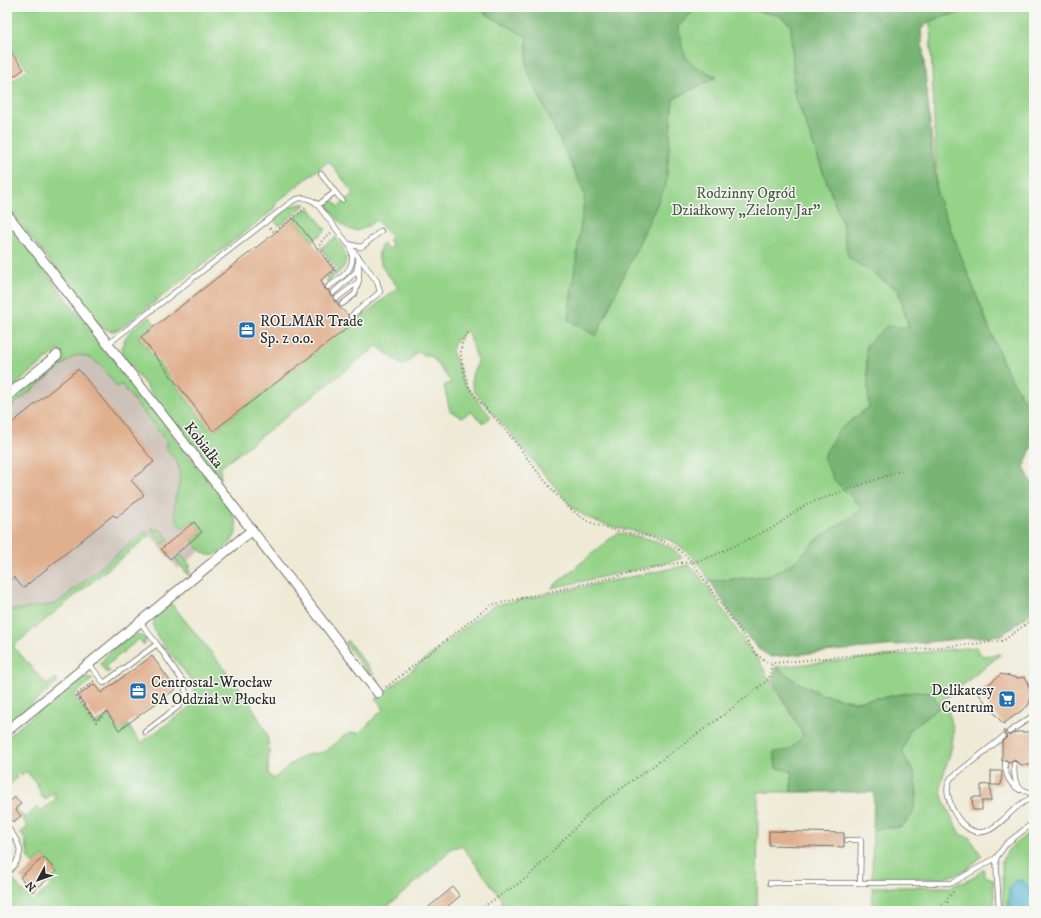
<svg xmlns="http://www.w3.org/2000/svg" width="1041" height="918" font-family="'IM FELL DW Pica',serif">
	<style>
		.industrial { fill: #cdc2b9 }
		.green { fill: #95d389; stroke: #607f5a }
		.forest { fill: #78b575; stroke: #527050 }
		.water { fill: #4db3cc; stroke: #3c6f7c }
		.building { fill: #e0af8d }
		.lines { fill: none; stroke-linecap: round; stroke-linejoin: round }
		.service-casing { stroke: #6f6e66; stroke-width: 6 }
		.minor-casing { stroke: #6f6e66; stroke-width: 11 }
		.path { stroke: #6f6e66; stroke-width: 2; stroke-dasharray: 1 3; stroke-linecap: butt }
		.service { stroke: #fff; stroke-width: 4.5 }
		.minor { stroke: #fff; stroke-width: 9 }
		.labels { text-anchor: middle; stroke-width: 3; stroke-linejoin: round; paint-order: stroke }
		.park-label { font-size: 15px; fill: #4b5d47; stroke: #f6f6f2 }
		.poi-label { font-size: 15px; fill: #2b2b2b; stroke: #f6f6f2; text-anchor: start }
		.street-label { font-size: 15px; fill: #2b2b2b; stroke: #f6f6f2 }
	</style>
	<rect width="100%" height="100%" fill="#f6f6f2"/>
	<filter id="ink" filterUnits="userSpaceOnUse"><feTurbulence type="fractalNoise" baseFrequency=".025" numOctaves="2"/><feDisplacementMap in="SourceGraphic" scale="8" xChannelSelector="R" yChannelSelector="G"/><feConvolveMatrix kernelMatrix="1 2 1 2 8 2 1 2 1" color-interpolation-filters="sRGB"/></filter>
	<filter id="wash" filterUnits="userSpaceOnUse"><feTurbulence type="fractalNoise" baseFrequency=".012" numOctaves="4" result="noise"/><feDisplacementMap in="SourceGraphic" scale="16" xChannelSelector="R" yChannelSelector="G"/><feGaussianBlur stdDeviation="0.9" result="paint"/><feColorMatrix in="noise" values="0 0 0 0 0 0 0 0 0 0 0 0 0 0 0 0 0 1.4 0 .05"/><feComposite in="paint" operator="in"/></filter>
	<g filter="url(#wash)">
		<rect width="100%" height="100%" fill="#eeead5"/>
		<!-- industrial -->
		<path class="industrial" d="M 79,350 L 102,356 L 226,515 L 226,530 L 178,569 L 150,535 L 13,646 L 7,639 L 7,409 Z"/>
		<!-- green -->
		<g class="green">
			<path d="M 7,7 L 474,7 L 527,37 L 527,70 L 585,194 L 568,319 L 666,185 L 673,99 L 717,77 L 693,66 L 683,53 L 678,27 L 697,7 L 733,7 L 779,15 L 791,25 L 794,92 L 843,226 L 848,257 L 898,290 L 909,329 L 866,345 L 869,407 L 838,431 L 864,509 L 820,537 L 793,563 L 770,576 L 710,581 C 701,566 690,552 675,543 C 665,537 654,535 643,533 C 618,528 592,524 572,507 L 475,392 C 469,381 472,372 478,363 L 470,338 L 471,336 L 466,331 L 454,344 L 452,351 L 461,372 L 461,378 L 469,390 L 491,417 L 483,423 L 471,412 L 462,417 L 450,411 L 444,386 L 451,382 L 432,357 L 416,352 L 410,361 L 402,365 L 377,346 L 220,468 L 221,478 L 219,480 L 123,356 C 119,336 135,327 150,317 L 155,324 L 139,337 L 212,432 L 398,288 C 389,274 370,260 383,244 L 388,249 L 393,245 L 388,239 L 391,236 L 376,220 C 352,241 343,227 328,207 L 328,203 L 333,200 L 338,207 L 354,194 L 329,161 L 277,202 L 273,210 L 120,329 L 112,331 L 102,328 L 7,207 L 7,86 L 28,69 L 9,48 L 7,51 Z"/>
			<path d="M 981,7 L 1034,7 L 1034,418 L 1005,368 L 937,195 L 930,21 Z"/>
			<path d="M 300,204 L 306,204 L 279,226 L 274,220 L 292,206 Z"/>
			<path d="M 306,209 L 310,209 L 326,230 L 312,241 L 294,218 Z"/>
			<path d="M 7,222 L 232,512 C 241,528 236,540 222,550 C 218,553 214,557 208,555 C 201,553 196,545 192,540 L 202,532 L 193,521 L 182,529 C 164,505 183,493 179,469 C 178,460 170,453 165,446 L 168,443 L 121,384 L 117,387 C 106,373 95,352 74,356 L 7,410 L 7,402 L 63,356 L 58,350 L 7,392 Z"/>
			<path d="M 336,237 C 352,259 348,267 327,282 L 326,280 L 338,270 L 321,248 Z"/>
			<path d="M 150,528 L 161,530 L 169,539 L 163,544 Z"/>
			<path d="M 146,531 L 150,535 L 13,646 L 47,685 L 56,678 L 58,682 L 7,725 L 7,611 L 56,604 Z"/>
			<path d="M 617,533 C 639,537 667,539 682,558 L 662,564 L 551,588 Z"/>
			<path d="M 181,555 L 190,565 L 189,576 L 176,560 Z"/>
			<path d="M 688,565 C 703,575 731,623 743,640 C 751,651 761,661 766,674 L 797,723 L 803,736 L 789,750 L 792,771 L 791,792 L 758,792 L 757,911 L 502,911 L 501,898 L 462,846 L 452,848 L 430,870 L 388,906 L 389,911 L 7,911 L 7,882 L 9,880 L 13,880 L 32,902 L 51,886 L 47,882 L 58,873 L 43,856 L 33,865 C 25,855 29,844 21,832 L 28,827 L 15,809 L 16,808 L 25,818 L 38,807 L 41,811 L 56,799 L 53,796 L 55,794 L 54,792 L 45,800 L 39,793 L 41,792 L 37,787 L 39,786 L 26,771 L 21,775 L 18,772 L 15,775 L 17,777 L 7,788 L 7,737 L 77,679 L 86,676 L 93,679 L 74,695 L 95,724 L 108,715 L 119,729 L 127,724 L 141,743 L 186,710 C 190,706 195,701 195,694 C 196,675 157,647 153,625 L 156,615 L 171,603 L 247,697 L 267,734 L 269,751 L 268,773 L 273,779 L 295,761 L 311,753 C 333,758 337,729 359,733 C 368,726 374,716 384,709 L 376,699 L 484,612 L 496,605 Z"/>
			<path d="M 138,634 L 146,639 L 144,645 L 139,639 L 106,666 L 110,672 L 105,672 L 101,665 C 105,653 125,636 138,634 Z"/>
			<path d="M 348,641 L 379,681 L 373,680 L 345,643 Z"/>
			<path d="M 976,647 L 982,656 L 1001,654 L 943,701 C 957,727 955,739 946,766 C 944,774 940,782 941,790 C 942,802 955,823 961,835 L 969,837 L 982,856 L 965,871 L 941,879 L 872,877 L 873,829 L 901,827 L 912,815 L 917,795 L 914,772 L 902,752 L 910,729 L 940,707 L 931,693 L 914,692 L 855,702 L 822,694 L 797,682 L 776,667 Z"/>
			<path d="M 1034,828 L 1034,902 L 1032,891 L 1007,901 L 1008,911 L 1003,911 L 1002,860 L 1009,849 Z"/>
			<path d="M 984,869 L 985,876 L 993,879 L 995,911 L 873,911 L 872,887 L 950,887 L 971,879 Z"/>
		</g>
		<!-- forest -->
		<g class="forest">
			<path d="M 482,7 L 697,7 L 678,27 C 685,62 685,63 717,77 L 673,99 L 666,185 L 596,336 L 568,320 L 585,194 L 527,70 L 527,37 L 486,14 Z"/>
			<path d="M 733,7 L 973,7 L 930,21 L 921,30 L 937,195 L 1005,368 L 1034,418 L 1034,441 L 1024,467 L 1034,487 L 1034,611 L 1002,635 L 771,657 C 745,643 726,605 710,581 L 770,576 L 793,563 L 820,537 L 863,509 L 834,480 L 823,457 L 838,431 L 869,407 L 866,345 L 887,326 L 909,328 L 898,290 L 848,257 L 843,226 L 794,92 L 791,25 L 779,15 Z"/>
			<path d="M 776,667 L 797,682 L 822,694 L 855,702 L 914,692 L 932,693 L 940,707 L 910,729 L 902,752 L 914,772 L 917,795 L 912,815 L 901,827 L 873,829 L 874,792 L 791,792 L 792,771 L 776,768 L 774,752 L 789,750 L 803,736 L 797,723 L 772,680 Z"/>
		</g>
		<!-- water -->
		<path class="water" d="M 1021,880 C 1033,886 1034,898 1034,911 L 1008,911 L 1009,888 L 1014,881 Z"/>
		<g id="blocks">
			<!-- building -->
			<g class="building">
				<path d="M 7,48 L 24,69 L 7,82 Z"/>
				<path d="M 294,218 L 334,270 L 321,280 L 325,289 L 329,291 L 330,295 L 334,297 L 334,301 L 337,302 L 339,307 L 348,315 L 348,318 L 354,323 L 213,431 L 141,337 Z"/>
				<path d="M 78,369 L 154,462 L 131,480 L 144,495 L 117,517 L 113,515 L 23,588 L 14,577 L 7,582 L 7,427 Z"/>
				<path d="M 194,522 L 202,532 L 170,559 L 161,549 Z"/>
				<path d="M 152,656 L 176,689 L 119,730 L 107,712 L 96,720 L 78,696 L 94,684 L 101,693 Z"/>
				<path d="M 1001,674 L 1018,678 L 1025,677 L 1032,695 L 1028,706 L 1003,724 L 978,693 Z"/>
				<path d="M 1003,731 L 1005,731 L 1009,736 L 1016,732 L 1034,732 L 1034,765 L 1022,765 L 1014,760 L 1009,763 L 1006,760 L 1002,761 L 1002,742 L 1007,737 Z"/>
				<path d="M 991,771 L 1002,771 L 1001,785 L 991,785 Z"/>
				<path d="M 990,784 L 991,801 L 982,801 L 982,810 L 973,810 L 972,797 L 981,797 L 981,785 Z"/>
				<path d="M 15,797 L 21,804 L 15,809 L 21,816 L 13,822 L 7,816 L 7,799 L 9,802 Z"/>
				<path d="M 769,831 L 844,833 L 844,847 L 769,845 Z"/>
				<path d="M 44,857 L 56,872 L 32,892 L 20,877 Z"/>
				<path d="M 453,887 L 460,896 L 442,911 L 424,911 Z"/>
			</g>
		</g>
	</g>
	<g filter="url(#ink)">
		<use href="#blocks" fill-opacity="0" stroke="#6f6e66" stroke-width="1"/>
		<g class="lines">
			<!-- service casing -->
			<g class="service-casing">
				<g id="service">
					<path d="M 335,192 L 342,200"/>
					<path d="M 318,205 L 335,192 L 321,173"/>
					<path d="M 349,244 L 360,247 L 363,246 L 381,231"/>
					<path d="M 328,287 C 342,277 357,269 351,249"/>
					<path d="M 337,298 L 359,281 L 359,266"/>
					<path d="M 342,304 L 355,294 L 358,283"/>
					<path d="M 351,316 L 380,292 L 377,281 L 359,258"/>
					<path d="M 108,344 L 290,203 C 299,196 307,197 316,203 L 359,258 L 356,272 L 333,293"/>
					<path d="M 89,664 L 104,683 L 157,644 L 140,622"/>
					<path d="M 145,732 L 179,706 L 186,695 L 184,683 L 157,644"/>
					<path d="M 1009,732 L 1034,715"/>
					<path d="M 1003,737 L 951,778 C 944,788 949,798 952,808 C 958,821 971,837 987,831 C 998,827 1007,815 1016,808 C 1021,803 1028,800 1034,796"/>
					<path d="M 1005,763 C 1005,775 1009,784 1020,790"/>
					<path d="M 1014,764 C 1014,782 1015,789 1034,794"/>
					<path d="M 7,827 C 22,845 26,855 7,873"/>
					<path d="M 847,840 L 861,840 L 860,882"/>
					<path d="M 770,883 L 952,883 L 996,858"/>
					<path d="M 999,911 L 996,858 L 1006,844 L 1034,822"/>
				</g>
			</g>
			<!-- minor casing -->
			<g class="minor-casing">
				<g id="minor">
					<path d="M 7,214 L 378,693"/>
					<path d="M 7,396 L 57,355"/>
					<path d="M 7,731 L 252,530"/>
				</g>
			</g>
			<!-- path -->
			<g class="path">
				<path d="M 270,228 L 274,232 L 307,207"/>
				<path d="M 319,248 L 336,270 L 326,278"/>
				<path d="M 318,249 L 323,239 L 331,233"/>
				<path d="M 468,333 C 454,347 464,370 469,387 C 479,403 494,416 506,431 C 529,457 559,508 590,522 C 629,540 658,526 692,562 L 711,557 L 774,527 L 807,504 L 903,470"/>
				<path d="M 94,681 L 76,695 L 96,722 L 105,715"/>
				<path d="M 386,687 L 491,605 L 677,563 L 692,562 L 756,654 L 766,662 L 775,663 L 1003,641 L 1034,618"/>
				<path d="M 477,911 L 528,877 L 593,809 L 725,714 L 769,679 L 772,663"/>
				<path d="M 932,911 L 940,907 L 954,891"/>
				<path d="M 947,911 L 948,899"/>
			</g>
			<!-- service -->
			<use href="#service" class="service"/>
			<!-- minor -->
			<use href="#minor" class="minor"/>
		</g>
	</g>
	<!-- icons -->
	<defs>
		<g id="office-square" transform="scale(0.9)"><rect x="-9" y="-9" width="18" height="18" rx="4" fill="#1f6fb2" stroke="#f6f6f2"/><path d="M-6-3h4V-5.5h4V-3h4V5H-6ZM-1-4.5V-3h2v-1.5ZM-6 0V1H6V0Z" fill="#fff"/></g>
		<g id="supermarket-square" transform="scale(0.9)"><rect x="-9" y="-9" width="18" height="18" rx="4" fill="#1f6fb2" stroke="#f6f6f2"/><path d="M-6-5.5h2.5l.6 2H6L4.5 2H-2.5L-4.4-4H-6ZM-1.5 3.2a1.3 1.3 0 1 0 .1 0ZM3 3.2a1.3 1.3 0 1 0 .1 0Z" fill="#fff"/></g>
	</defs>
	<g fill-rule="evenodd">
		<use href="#office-square" x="247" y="330"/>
		<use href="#office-square" x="138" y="691"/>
		<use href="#supermarket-square" x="1007" y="699"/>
	</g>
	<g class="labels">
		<!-- park labels -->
		<g class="park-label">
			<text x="746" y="198">Rodzinny Ogród<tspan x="746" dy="17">Działkowy „Zielony Jar”</tspan></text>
		</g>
		<!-- poi labels -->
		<g class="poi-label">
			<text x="260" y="326">ROLMAR Trade<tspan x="260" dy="17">Sp. z o.o.</tspan></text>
			<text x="151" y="687">Centrostal-Wrocław<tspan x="151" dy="17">SA Oddział w Płocku</tspan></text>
			<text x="994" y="695" text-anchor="end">Delikatesy<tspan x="994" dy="17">Centrum</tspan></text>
		</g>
		<!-- street labels -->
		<g class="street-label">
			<text transform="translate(204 445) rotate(52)" y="5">Kobiałka</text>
		</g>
	</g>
	<!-- margin -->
	<rect width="1041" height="918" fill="none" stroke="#f6f6f2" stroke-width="24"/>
	<!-- north arrow -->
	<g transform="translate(38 880) rotate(229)" stroke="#f6f6f2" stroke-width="3" paint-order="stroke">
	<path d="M0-3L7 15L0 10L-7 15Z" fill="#2b2b2b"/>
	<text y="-6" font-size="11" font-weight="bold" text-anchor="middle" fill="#2b2b2b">N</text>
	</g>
</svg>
